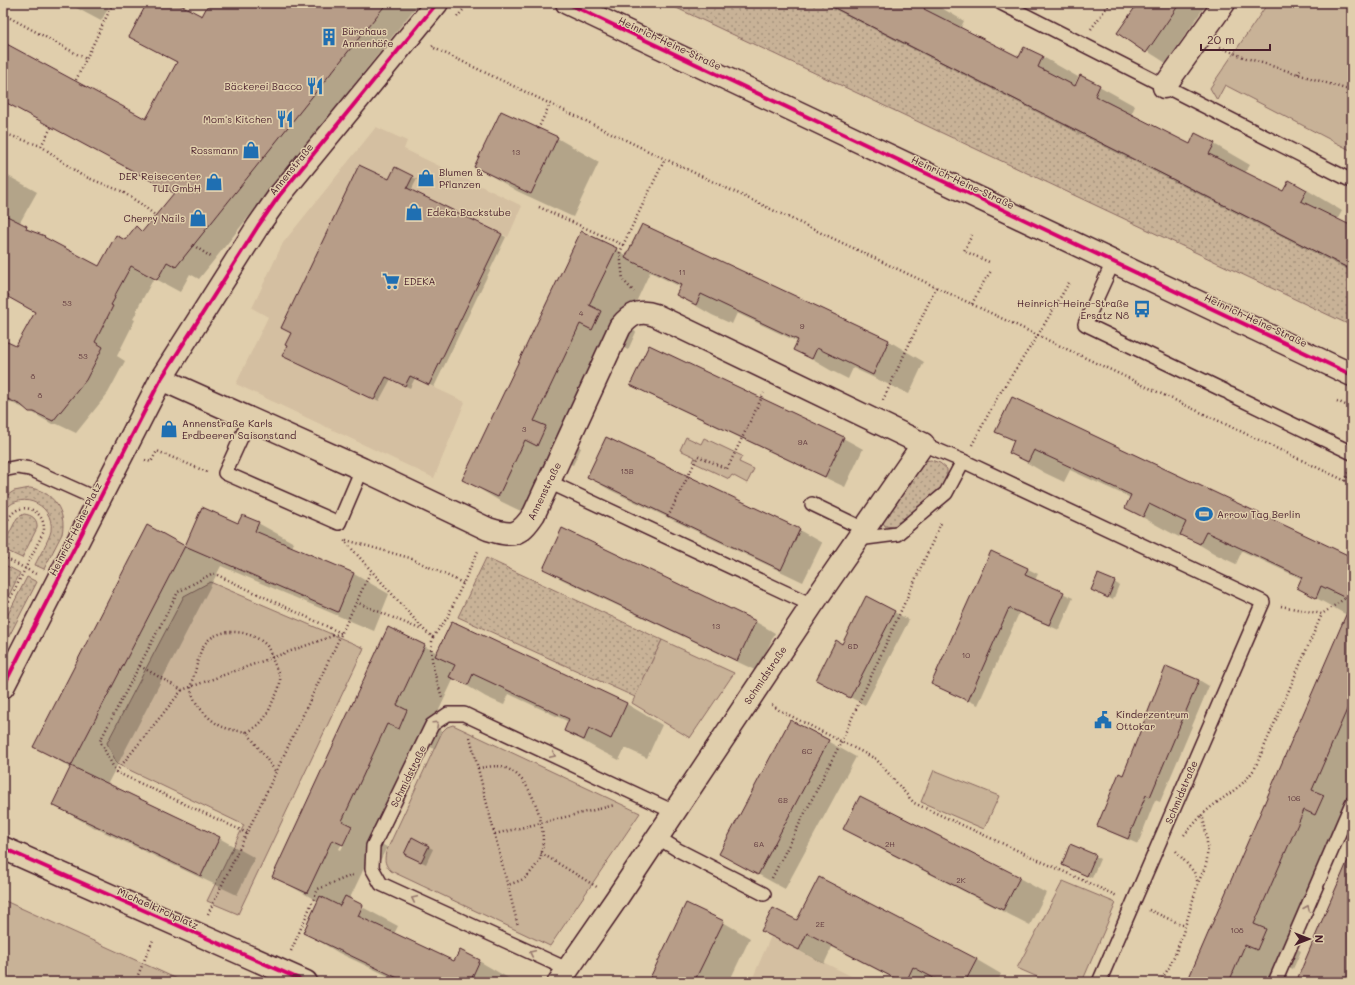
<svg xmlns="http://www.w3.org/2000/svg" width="1355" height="985" font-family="Mali,sans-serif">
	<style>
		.built { fill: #d4bfa1 }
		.grass { fill: url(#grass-dots); stroke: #896861 }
		.park { fill: #c8b297; stroke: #896861 }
		.shadow { fill: #0003; fill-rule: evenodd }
		.building { fill: #b79d88; stroke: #4a1f2b }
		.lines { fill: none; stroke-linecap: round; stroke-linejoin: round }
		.lane-casing { stroke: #4a1f2b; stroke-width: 16 }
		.street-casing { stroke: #4a1f2b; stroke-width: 25 }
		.secondary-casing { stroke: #4a1f2b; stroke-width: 25 }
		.path { stroke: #4a1f2b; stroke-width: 2.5; stroke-dasharray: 1 3; stroke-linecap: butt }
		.lane { stroke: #e0ceac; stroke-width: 13 }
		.street { stroke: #e0ceac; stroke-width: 22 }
		.secondary { stroke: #e0ceac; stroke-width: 22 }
		.cycleway-casing { stroke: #e0ceac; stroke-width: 6 }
		.cycleway { stroke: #d6006c; stroke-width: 4 }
		.oneway { stroke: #95766c }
		.labels { text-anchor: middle; stroke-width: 3; stroke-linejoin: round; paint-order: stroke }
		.number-label { font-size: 8px; fill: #653e42 }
		.poi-label { font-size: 10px; fill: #4a1f2b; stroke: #e0ceac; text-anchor: start }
		.street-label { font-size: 10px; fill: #4a1f2b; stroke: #e0ceac }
	</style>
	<defs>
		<pattern id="grass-dots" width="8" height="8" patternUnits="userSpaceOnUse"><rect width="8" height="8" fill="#c8b297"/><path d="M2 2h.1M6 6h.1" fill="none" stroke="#a4907b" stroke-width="1.8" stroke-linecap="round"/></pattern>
	</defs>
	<rect width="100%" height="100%" fill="#e0ceac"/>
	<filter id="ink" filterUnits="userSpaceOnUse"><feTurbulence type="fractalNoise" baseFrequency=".025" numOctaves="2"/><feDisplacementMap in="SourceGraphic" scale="8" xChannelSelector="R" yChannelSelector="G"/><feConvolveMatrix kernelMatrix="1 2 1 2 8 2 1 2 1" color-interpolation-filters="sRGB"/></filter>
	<g filter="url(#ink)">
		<!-- built -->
		<g class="built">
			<path d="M 376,127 L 407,141 L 404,149 L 522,206 L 508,237 L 502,234 L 429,385 L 465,402 L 434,478 L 236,384 L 268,317 L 252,308 L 283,243 Z"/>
			<path d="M 771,936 L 863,982 L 751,982 Z"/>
		</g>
		<!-- grass -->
		<g class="grass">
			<path d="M 666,3 L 825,3 L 1352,270 L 1352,326 Z"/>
			<path d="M 931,460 L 940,463 L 947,469 L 947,480 L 940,491 L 896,525 L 893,527 L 885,526 L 882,521 L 923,461 Z"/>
			<path d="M 30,488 C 53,491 67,512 62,534 L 44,569 L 35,565 C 39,556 49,540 51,531 C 55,502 15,488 3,514 L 3,498 L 14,491 Z"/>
			<path d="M 24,514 C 32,515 38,519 37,528 L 22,558 L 3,549 L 3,546 L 17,518 Z"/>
			<path d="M 486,558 L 662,640 L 635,697 L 458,617 Z"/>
			<path d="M 3,564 L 20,573 L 3,607 Z"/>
			<path d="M 27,577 L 37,582 L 3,648 L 3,624 Z"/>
		</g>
		<!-- park -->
		<g class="park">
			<path d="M 1268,3 L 1352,3 L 1352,151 L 1225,85 L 1217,100 L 1210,88 Z"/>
			<path d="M 686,437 L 701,444 L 704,438 L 742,456 L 739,462 L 754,469 L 747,483 L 732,475 L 729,479 L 693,462 L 695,457 L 680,450 Z"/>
			<path d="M 210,582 L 364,648 L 238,914 L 207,901 L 244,825 L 117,764 L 107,743 L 184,596 Z"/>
			<path d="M 662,640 L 734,673 L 690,738 L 632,703 Z"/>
			<path d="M 453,725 L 640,813 L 550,946 L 391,871 C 385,865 384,861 386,852 L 442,732 L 447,727 Z"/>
			<path d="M 934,770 L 999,796 L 984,829 L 921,802 Z"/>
			<path d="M 1063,881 L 1116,903 L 1082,982 L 1049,982 L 1017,968 Z"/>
			<path d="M 3,900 L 184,982 L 3,982 Z"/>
		</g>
		<!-- shadow -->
		<g class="shadow">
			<path d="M 67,3 L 111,3 L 101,21 Z"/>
			<path d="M 148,3 L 174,3 L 202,17 L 210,3 L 419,3 L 199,279 L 190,274 L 180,292 L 154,278 L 136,311 L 137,312 L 133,319 L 135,320 L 117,356 L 125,361 L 108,393 L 76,433 L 57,424 L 52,424 L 28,410 L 7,401 L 3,408 L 3,341 L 16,347 L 36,312 L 3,294 L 3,173 L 37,192 L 19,224 L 100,267 L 126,242 L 137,228 L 144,232 L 175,193 L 3,100 L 3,43 L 146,120 L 178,63 L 130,36 Z"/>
			<path d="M 822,3 L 933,3 L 964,21 L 960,29 L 1019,59 L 1025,48 L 1043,57 L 1078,77 L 1075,84 L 1099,86 L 1135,106 L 1131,115 L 1191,146 L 1214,144 L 1250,165 L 1245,173 L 1283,193 L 1307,190 L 1342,211 L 1337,220 L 1352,227 L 1352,272 Z"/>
			<path d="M 1139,3 L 1207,3 L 1166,63 L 1119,33 Z"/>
			<path d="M 557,138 L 599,162 L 573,217 L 517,191 L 475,166 Z"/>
			<path d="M 412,177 L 417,179 L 411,191 L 506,237 L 434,387 L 415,378 L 410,388 L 391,379 L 379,401 L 288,358 L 389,181 Z"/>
			<path d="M 642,225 L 889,341 L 924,362 L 909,394 L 853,368 L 848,379 L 830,370 L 794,349 L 798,342 L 737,313 L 732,324 L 712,315 L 677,295 L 681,287 L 650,272 L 625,326 L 636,332 L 628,350 L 616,344 L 570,441 L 581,448 L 573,465 L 561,460 L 533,517 L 498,500 L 463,479 L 616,249 L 628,256 Z"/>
			<path d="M 631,384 L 843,438 L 863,449 L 845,487 L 650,395 Z"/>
			<path d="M 997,431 L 1352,559 L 1352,833 L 1351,835 L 1340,830 L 1290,945 L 1301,951 L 1293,969 L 1281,964 L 1274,982 L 1188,982 L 1347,615 L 1298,588 L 1302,579 L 1242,551 L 1236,564 L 1217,555 L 1181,534 L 1179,537 L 1162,528 L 1126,508 L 1131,498 L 1070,470 L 1064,482 L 1045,473 L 1010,453 L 1015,442 Z"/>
			<path d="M 588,477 L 799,530 L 822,543 L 803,582 L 610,490 Z"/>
			<path d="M 202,508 L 239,524 L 258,523 L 294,543 L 292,547 L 354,574 L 389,594 L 374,631 L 221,566 L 107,785 L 219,838 L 255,858 L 237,895 L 89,825 L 54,805 L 71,768 L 34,746 L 148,527 L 186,547 Z"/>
			<path d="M 563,529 L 756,622 L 775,633 L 757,671 L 563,580 L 544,569 Z"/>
			<path d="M 991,552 L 1028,569 L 1038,574 L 1035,580 L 1073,598 L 1059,630 L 1019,613 L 978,705 L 933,684 Z"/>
			<path d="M 1114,582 L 1119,585 L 1113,600 L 1097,592 Z"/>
			<path d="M 894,612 L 909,620 L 865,705 L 832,688 L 842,645 Z"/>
			<path d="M 452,623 L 627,704 L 662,725 L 647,758 L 625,748 L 619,760 L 601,751 L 565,731 L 569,722 L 509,694 L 504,705 L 486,697 L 454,678 L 432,725 L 442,731 L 434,749 L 423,743 L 377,842 L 387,847 L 378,865 L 368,860 L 349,900 L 398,926 L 394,934 L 455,963 L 479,961 L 515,982 L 401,982 L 339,953 L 304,932 L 319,902 L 273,876 L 424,646 L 438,653 ZM 351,826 L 353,826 L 341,850 L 339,849 Z"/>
			<path d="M 1167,668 L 1199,680 L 1209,686 L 1160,802 L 1155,800 L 1138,844 L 1108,831 L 1098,826 L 1124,776 Z"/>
			<path d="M 791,721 L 856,757 L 785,889 L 748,869 Z"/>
			<path d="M 844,829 L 1019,878 L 1046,893 L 1030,925 L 871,844 Z"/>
			<path d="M 413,839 L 433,849 L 426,864 L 410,856 Z"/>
			<path d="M 1095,856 L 1100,859 L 1092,878 L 1067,867 Z"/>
			<path d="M 723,922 L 750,938 L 729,982 L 649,982 Z"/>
			<path d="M 798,922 L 977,960 L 1001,974 L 997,982 L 940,982 L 938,981 L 937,982 L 901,982 L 832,947 L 824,964 L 763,931 Z"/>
		</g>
		<!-- building -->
		<g class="building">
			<path d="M 147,3 L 177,3 L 202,16 L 209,3 L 387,3 L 176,267 L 167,262 L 157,280 L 131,266 L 114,297 L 115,298 L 111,305 L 113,306 L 95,342 L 103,347 L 86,380 L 53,421 L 34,412 L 29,412 L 21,405 L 3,397 L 3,340 L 16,346 L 35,312 L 8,297 L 9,295 L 3,292 L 3,214 L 27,226 L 26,229 L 45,236 L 44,237 L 99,266 L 116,235 L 125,240 L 136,226 L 142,232 L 174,193 L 3,101 L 3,42 L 146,119 L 177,62 L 129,37 Z"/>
			<path d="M 825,3 L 927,3 L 924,9 L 1019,57 L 1024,47 L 1043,56 L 1038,67 L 1075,86 L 1080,75 L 1100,85 L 1095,96 L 1190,144 L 1195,133 L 1215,143 L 1209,154 L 1283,191 L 1289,180 L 1307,190 L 1301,201 L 1352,226 L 1352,270 Z"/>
			<path d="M 1138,3 L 1180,3 L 1146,53 L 1117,33 Z"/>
			<path d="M 501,111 L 558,137 L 531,194 L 474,167 Z"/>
			<path d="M 359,165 L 389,179 L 395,167 L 413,176 L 407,188 L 502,234 L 429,385 L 410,376 L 405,386 L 386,377 L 374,400 L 282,356 L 287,346 L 285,345 L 291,333 L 281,328 Z"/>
			<path d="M 642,224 L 889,340 L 873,375 L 817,348 L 812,359 L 793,350 L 798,340 L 701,294 L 696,305 L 676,295 L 681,285 L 625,258 Z"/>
			<path d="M 581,231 L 617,248 L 589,305 L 601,311 L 592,330 L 580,324 L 534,421 L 546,426 L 537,446 L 525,440 L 498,497 L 462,480 Z"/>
			<path d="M 649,345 L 844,437 L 825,477 L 630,385 Z"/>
			<path d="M 1012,397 L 1352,557 L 1352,601 L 1321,586 L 1316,598 L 1297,588 L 1302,577 L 1206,532 L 1200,544 L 1180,535 L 1186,522 L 1149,504 L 1143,517 L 1125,508 L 1131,495 L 1034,450 L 1028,462 L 1009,453 L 1014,440 L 995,432 Z"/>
			<path d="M 606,437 L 800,529 L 781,570 L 587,477 Z"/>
			<path d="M 202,507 L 238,523 L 242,515 L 259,522 L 255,531 L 354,573 L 338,612 L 185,546 L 71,766 L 33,747 L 147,525 L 185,546 Z"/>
			<path d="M 562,528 L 756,621 L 737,661 L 543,569 Z"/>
			<path d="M 991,551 L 1028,568 L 1025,575 L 1064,592 L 1049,625 L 1009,608 L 968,701 L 931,684 Z"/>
			<path d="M 1098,574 L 1115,581 L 1108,598 L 1091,590 Z"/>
			<path d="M 866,596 L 895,611 L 850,698 L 816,680 L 836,640 L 842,644 Z"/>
			<path d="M 1352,601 L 1352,698 L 1312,790 L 1324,795 L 1315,815 L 1304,810 L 1254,924 L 1266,929 L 1257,950 L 1245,945 L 1229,982 L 1187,982 Z"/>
			<path d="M 452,621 L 627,703 L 611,739 L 589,728 L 584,740 L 564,731 L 569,719 L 473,674 L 468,685 L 449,677 L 455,665 L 435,656 Z"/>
			<path d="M 388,627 L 425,645 L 397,705 L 407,710 L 399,729 L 387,724 L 342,821 L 352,826 L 343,845 L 332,840 L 307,893 L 272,877 Z"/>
			<path d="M 1166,666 L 1199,680 L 1150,797 L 1146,795 L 1128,839 L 1097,826 L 1119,773 L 1123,775 Z"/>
			<path d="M 790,720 L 829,740 L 758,875 L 719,854 Z"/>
			<path d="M 71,766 L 220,837 L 201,876 L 52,805 Z"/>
			<path d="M 860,796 L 1020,877 L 1003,910 L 843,829 Z"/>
			<path d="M 412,837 L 429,846 L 421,862 L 404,854 Z"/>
			<path d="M 1070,844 L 1096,855 L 1087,876 L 1062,865 Z"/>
			<path d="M 1352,851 L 1352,982 L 1296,982 L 1326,911 Z"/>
			<path d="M 819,877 L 977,959 L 965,982 L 941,982 L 913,967 L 906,982 L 902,982 L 807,933 L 799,950 L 761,931 L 773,908 L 797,920 Z"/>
			<path d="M 320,896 L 340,906 L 345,896 L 363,905 L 358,916 L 454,961 L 460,950 L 480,960 L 470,982 L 406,982 L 303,933 Z"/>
			<path d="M 686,903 L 724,921 L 694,982 L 648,982 Z"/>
		</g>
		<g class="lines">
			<!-- lane casing -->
			<g class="lane-casing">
				<g id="lane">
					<path d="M 1001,3 L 1352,181"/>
					<path d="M 1113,262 L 1085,324 L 1225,391"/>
					<path d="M 1230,394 L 1352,453"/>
					<path d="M 250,418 L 225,473 L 339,523 L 362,469"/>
					<path d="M 923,444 L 963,461 L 1263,602 L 1099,982"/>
					<path d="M 3,470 L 18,467 L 30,469 L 99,500"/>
					<path d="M 549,482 L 812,605"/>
					<path d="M 812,504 L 864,529"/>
					<path d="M 858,539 L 897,534 L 946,493 L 963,461"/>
					<path d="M 657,837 L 678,850 L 764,894"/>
					<path d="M 567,969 L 381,884 L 372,868 L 373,846 L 432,725 L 448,714 L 464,714 L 674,812"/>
					<path d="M 1275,982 L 1352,803"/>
				</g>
			</g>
			<!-- street casing -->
			<g class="street-casing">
				<g id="street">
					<path d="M 1164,87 L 1224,3"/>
					<path d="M 161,379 L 362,469 L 488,529 C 513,537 519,536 534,514 L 620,327 C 630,315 639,309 655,315 L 923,444 L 812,605 L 617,898 L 559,982"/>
					<path d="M 3,848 L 306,982"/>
				</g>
			</g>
			<!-- secondary casing -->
			<g class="secondary-casing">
				<g id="secondary">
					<path d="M 567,3 L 1352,375"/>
					<path d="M 3,687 L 161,379 L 258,226 L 279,196 L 437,3"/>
				</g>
			</g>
			<!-- path -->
			<g class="path">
				<path d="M 1105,9 L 1106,3"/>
				<path d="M 3,14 L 86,59"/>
				<path d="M 457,17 L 463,10"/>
				<path d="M 1091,29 L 1110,3"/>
				<path d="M 433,46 L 432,47 L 665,159 L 1352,484"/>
				<path d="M 1220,47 L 1243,57 L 1352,91"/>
				<path d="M 1298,74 L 1301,67"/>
				<path d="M 76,80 L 113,3"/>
				<path d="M 538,129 L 550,104"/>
				<path d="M 3,133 L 41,146 L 81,175 L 121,191 L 141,204 L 156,216"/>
				<path d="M 41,146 L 52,126"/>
				<path d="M 539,207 L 623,245 L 620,253 L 623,280 L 634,292"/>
				<path d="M 972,235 L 964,251 L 989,262"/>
				<path d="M 193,245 L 211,257"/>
				<path d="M 623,245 L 665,159"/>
				<path d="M 972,304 L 980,288 L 991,271"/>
				<path d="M 883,400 L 936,287"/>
				<path d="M 1337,401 L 1352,408"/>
				<path d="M 972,445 L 998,396 L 1038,335 L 1070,281"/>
				<path d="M 145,460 L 151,462 L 157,451 L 207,472"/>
				<path d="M 1345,481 L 1350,470"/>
				<path d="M 668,517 L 698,456 L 727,469 L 764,393"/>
				<path d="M 3,530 C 6,525 8,518 12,514 C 22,503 39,509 43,522 C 44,525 44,528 44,531 L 3,613"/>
				<path d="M 344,540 L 425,631 L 433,637 C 428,656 436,679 442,697"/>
				<path d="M 346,540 L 410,558 L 463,583"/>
				<path d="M 3,557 L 36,574"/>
				<path d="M 356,602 L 422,630"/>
				<path d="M 1281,606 L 1322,614 L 1347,597 L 1352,587"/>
				<path d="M 433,637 L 447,618 L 479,549"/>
				<path d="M 140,666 L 182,690 L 341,633"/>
				<path d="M 772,705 L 779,710 L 876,759 L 914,803 L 1117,896"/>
				<path d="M 247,732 C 260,726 267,717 272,703 C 275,697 279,690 280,683 C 281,676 277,669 274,663 C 272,658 270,651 267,646 C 253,630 218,625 204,645 C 200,651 198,660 196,668 C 195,673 192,679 191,685 C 189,700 210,722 223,727 C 230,730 239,731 247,732 L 276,772"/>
				<path d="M 470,737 L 518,926"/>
				<path d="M 478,768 C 488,767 499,764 508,769 C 534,780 551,837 539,861 C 536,866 529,875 525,878 C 520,881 513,883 508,885"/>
				<path d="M 116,772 L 182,690"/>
				<path d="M 247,833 L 116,772 L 100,741 L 178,592 L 213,573 L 341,633"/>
				<path d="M 495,834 L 615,805"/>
				<path d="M 1184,835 L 1202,815"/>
				<path d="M 1176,851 L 1194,872 L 1198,883"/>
				<path d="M 541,853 L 597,887"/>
				<path d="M 772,878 L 841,742 L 942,521"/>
				<path d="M 1149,910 L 1185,926"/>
				<path d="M 208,914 L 276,772 L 371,571"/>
				<path d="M 291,951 L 318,889 L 355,874"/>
				<path d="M 3,977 L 15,982"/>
				<path d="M 135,982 L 153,940"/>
				<path d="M 1160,982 C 1180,953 1187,917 1198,884 C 1200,876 1207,867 1207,858 C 1208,843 1206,829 1202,815 C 1213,804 1226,797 1238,787 C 1245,782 1250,775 1255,768 L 1322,614"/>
			</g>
			<!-- lane -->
			<use href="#lane" class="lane"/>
			<!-- street -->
			<use href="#street" class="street"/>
			<!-- secondary -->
			<use href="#secondary" class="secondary"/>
			<!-- cycleway casing -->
			<g class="cycleway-casing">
				<g id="cycleway">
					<path d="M 567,3 L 1352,375"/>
					<path d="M 3,687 L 161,379 L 258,226 L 279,196 L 437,3"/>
					<path d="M 3,848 L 306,982"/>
				</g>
			</g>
			<!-- cycleway -->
			<use href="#cycleway" class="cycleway"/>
		</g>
		<!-- one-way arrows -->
		<defs><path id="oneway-chevron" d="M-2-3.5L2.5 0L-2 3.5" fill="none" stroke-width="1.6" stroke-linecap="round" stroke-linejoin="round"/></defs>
		<g class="oneway">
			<use href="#oneway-chevron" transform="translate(436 724) rotate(-43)"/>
			<use href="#oneway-chevron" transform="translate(553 755) rotate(25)"/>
			<use href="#oneway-chevron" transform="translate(414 899) rotate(-155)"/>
			<use href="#oneway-chevron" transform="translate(1307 908) rotate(-67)"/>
			<use href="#oneway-chevron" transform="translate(532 953) rotate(-155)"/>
		</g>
	</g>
	<!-- icons -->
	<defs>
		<g id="building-bare" transform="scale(1.38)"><path d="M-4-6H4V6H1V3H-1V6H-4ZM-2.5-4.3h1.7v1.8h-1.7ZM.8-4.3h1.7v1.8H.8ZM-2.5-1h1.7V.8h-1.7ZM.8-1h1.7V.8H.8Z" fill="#1f6fb2" stroke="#e0ceac" stroke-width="2.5" paint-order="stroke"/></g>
		<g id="restaurant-bare" transform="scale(1.38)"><path d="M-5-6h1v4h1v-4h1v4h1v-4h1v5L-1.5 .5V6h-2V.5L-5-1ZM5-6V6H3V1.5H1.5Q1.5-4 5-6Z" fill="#1f6fb2" stroke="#e0ceac" stroke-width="2.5" paint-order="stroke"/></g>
		<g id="shop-bare" transform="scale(1.38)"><path d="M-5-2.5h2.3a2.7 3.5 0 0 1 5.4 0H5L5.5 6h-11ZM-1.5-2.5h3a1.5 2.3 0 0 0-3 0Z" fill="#1f6fb2" stroke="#e0ceac" stroke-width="2.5" paint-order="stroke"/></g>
		<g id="supermarket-bare" transform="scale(1.38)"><path d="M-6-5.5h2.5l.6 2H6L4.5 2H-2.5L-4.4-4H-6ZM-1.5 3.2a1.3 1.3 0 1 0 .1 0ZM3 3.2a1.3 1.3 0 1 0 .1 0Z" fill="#1f6fb2" stroke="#e0ceac" stroke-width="2.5" paint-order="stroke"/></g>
		<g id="bus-bare" transform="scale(1.38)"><path d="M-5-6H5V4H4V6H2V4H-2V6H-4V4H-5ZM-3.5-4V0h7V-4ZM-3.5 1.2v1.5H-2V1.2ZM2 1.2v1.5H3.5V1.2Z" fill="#1f6fb2" stroke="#e0ceac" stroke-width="2.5" paint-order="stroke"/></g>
		<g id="stadium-bare" transform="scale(1.38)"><path d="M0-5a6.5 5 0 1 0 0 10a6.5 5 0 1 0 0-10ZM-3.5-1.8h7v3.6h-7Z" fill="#1f6fb2" stroke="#e0ceac" stroke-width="2.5" paint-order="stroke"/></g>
		<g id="civic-bare" transform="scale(1.38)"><path d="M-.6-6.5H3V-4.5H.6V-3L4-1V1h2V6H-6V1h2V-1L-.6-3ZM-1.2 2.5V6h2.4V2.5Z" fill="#1f6fb2" stroke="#e0ceac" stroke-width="2.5" paint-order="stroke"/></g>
	</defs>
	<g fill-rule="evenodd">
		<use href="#building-bare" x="329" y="37"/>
		<use href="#restaurant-bare" x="315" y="86"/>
		<use href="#restaurant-bare" x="285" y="119"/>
		<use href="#shop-bare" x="251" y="150"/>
		<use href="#shop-bare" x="426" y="178"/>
		<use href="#shop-bare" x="214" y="182"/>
		<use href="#shop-bare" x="414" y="212"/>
		<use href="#shop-bare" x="198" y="218"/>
		<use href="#supermarket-bare" x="391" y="281"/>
		<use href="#bus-bare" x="1142" y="309"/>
		<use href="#shop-bare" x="169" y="429"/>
		<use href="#stadium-bare" x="1204" y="514"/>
		<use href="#civic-bare" x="1103" y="720"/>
	</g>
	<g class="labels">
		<!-- number labels -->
		<g class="number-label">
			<text x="516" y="155">13</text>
			<text x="682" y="275">11</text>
			<text x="67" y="306">53</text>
			<text x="581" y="316">4</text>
			<text x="802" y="329">9</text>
			<text x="83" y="359">53</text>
			<text x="33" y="379">8</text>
			<text x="40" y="398">8</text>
			<text x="524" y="432">3</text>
			<text x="803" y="445">9A</text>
			<text x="627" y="474">15B</text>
			<text x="716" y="629">13</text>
			<text x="853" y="649">6D</text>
			<text x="966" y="658">10</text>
			<text x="807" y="754">6C</text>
			<text x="1294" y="801">106</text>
			<text x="783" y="803">6B</text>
			<text x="759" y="847">6A</text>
			<text x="890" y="847">2H</text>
			<text x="961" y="883">2K</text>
			<text x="820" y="927">2E</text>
			<text x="1237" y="933">108</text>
		</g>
		<!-- poi labels -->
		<g class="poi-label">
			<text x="342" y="35">Bürohaus<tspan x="342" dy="12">Annenhöfe</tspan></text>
			<text x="302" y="90" text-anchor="end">Bäckerei Bacco</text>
			<text x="272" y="123" text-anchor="end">Mom's Kitchen</text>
			<text x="238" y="154" text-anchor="end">Rossmann</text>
			<text x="439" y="176">Blumen &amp;<tspan x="439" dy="12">Pflanzen</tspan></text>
			<text x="201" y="180" text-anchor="end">DER Reisecenter<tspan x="201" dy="12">TUI GmbH</tspan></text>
			<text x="427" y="216">Edeka Backstube</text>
			<text x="185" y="222" text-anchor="end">Cherry Nails</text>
			<text x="404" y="285">EDEKA</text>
			<text x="1129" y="307" text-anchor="end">Heinrich-Heine-Straße<tspan x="1129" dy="12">Ersatz N8</tspan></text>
			<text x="182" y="427">Annenstraße Karls<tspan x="182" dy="12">Erdbeeren Saisonstand</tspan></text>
			<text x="1217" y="518">Arrow Tag Berlin</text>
			<text x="1116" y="718">Kinderzentrum<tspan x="1116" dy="12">Ottokar</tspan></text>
		</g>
		<!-- street labels -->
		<g class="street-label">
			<text transform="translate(670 43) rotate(25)" y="4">Heinrich-Heine-Straße</text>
			<text transform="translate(291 169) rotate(-51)" y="4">Annenstraße</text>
			<text transform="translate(963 182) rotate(25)" y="4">Heinrich-Heine-Straße</text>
			<text transform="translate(1256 320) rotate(25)" y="4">Heinrich-Heine-Straße</text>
			<text transform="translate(544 491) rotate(-64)" y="4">Annenstraße</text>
			<text transform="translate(75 529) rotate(-63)" y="4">Heinrich-Heine-Platz</text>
			<text transform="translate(765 675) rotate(-56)" y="4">Schmidstraße</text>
			<text transform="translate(408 776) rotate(-64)" y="4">Schmidstraße</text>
			<text transform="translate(1181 792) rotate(-67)" y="4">Schmidstraße</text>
			<text transform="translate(158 908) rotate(24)" y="4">Michaelkirchplatz</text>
		</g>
	</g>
	<!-- margin -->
	<rect width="1355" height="985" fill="none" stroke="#e0ceac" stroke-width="16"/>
	<rect x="8" y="8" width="1339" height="969" fill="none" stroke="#4a1f2b" stroke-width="1.5" filter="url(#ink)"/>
	<!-- north arrow -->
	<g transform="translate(1309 939) rotate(90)" stroke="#e0ceac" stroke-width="3" paint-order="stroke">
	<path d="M0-3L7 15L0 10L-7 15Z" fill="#4a1f2b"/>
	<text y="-6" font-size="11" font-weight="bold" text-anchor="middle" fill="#4a1f2b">N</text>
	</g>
	<!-- scale -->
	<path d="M1201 44v6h69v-6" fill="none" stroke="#4a1f2b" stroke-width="2"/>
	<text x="1207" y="44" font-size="12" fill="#4a1f2b" stroke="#e0ceac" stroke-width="3" paint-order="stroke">20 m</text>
</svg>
